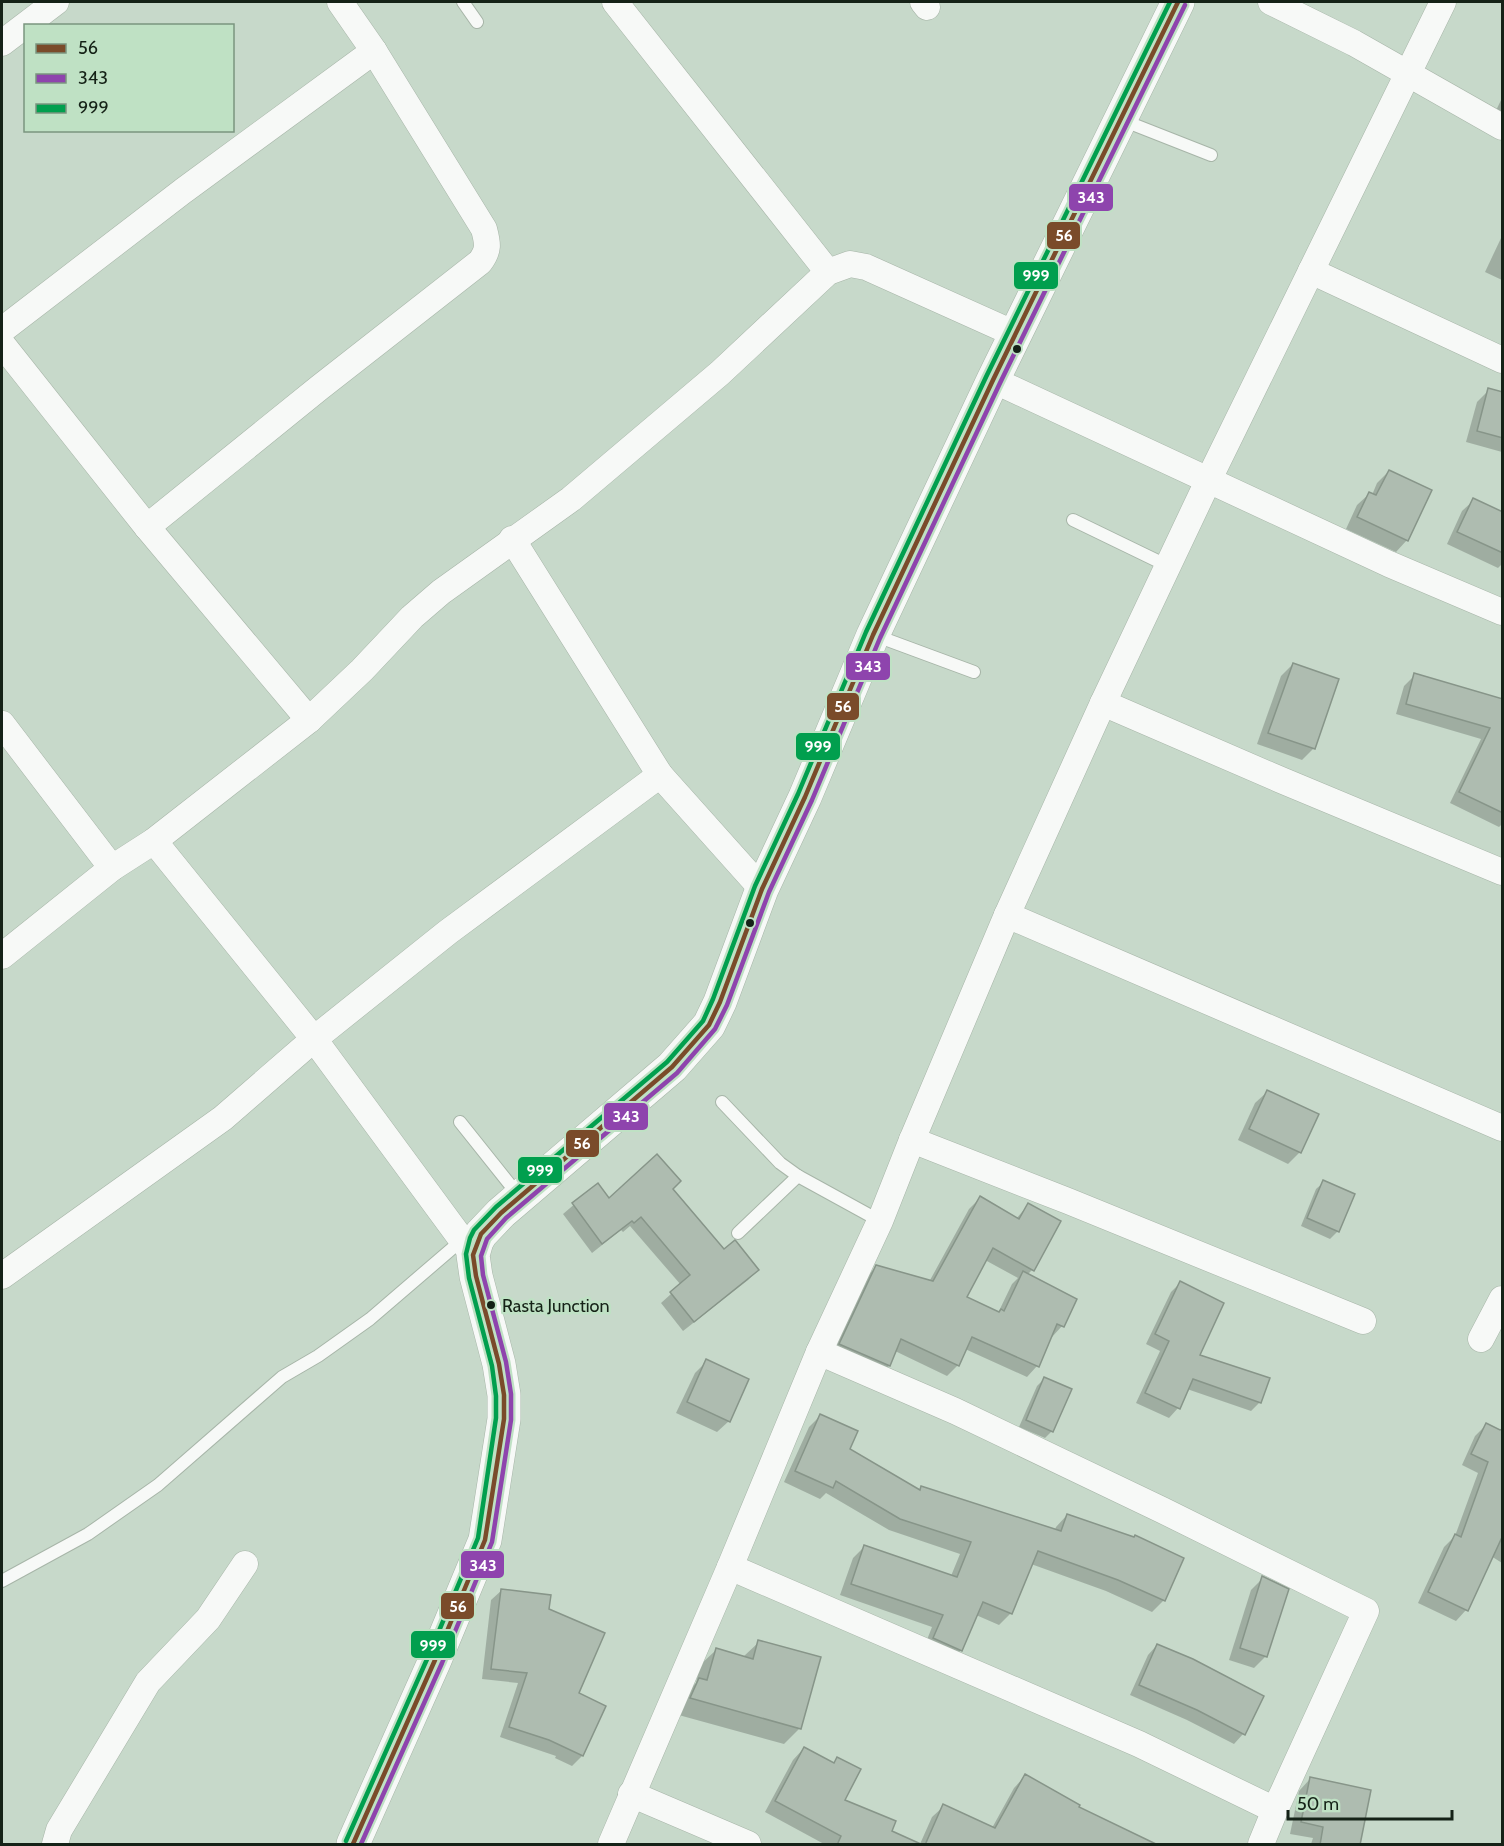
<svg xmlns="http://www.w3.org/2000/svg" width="1504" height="1846" font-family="Cabin,sans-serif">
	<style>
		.shadow { fill: #0003; fill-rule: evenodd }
		.building { fill: #aebcb0; stroke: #879589; stroke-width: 1.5 }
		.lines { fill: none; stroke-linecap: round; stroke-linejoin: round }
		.lane-casing { stroke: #a7b5a8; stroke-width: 14 }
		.street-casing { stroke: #a7b5a8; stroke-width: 27 }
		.secondary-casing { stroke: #a7b5a8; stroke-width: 34 }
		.lane { stroke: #f7f9f7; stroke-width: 12 }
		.street { stroke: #f7f9f7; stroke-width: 26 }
		.secondary { stroke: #f7f9f7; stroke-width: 33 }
		.bus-1-casing { stroke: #bfe1c4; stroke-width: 9 }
		.bus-2-casing { stroke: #bfe1c4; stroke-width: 9 }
		.bus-3-casing { stroke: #bfe1c4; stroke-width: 9 }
		.bus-1 { stroke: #7a4b2a; stroke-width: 4.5 }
		.bus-2 { stroke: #8e44ad; stroke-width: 4.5 }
		.bus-3 { stroke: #019f4e; stroke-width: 4.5 }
		.bus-dot { fill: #152217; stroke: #bfe1c4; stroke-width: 2 }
		.labels { text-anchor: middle; stroke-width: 5; stroke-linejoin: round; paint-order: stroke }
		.bus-label { font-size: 18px; fill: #152217; stroke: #bfe1c4; text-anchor: start }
		.line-badge { stroke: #bfe1c4; stroke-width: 2 }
		.badge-label { font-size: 16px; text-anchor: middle; font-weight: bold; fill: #fff }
	</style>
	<rect width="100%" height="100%" fill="#c7d9ca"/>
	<!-- shadow -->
	<g class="shadow">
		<path d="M 1502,98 L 1502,127 L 1491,121 Z"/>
		<path d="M 1502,236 L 1502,280 L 1485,272 Z"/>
		<path d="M 1489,390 L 1502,394 L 1502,452 L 1466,442 L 1477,402 Z"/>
		<path d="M 1389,471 L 1407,540 L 1396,552 L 1346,529 L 1357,505 L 1369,494 L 1372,495 L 1377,483 Z"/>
		<path d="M 1474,500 L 1502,513 L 1502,564 L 1498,568 L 1447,544 L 1462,511 Z"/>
		<path d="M 1293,664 L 1337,680 L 1313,749 L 1302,760 L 1257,744 L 1281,676 Z"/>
		<path d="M 1415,675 L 1501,700 L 1502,696 L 1502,824 L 1499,827 L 1450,803 L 1481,739 L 1396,714 L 1404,686 Z"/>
		<path d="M 1267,1092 L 1300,1152 L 1288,1164 L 1238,1140 L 1255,1103 Z"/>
		<path d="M 1324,1182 L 1338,1231 L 1330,1239 L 1301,1226 L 1316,1189 Z"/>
		<path d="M 597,1185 L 609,1200 L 671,1189 L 724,1251 L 757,1270 L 748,1280 L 683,1331 L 661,1303 L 681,1285 L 630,1226 L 623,1232 L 621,1230 L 592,1253 L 563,1214 Z"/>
		<path d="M 980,1198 L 1016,1219 L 1028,1205 L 1032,1270 L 1027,1275 L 1062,1326 L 1052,1337 L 1050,1336 L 1037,1366 L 1027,1377 L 965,1349 L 958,1365 L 947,1376 L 895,1351 L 889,1366 L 878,1376 L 829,1355 L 865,1278 L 876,1267 L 929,1282 L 969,1209 ZM 985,1260 L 1018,1278 L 1012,1284 L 998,1313 L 965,1297 Z"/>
		<path d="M 1180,1283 L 1198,1356 L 1260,1402 L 1251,1411 L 1187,1389 L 1178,1408 L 1169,1418 L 1136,1403 L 1160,1351 L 1146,1344 L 1171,1292 Z"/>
		<path d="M 707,1361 L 729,1421 L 717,1432 L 676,1413 L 695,1373 Z"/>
		<path d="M 1044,1379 L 1052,1431 L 1045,1438 L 1019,1427 L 1037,1386 Z"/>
		<path d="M 820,1416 L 848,1450 L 918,1491 L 922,1487 L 1055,1530 L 1056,1527 L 1067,1515 L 1182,1558 L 1163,1601 L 1152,1612 L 1106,1591 L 1031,1564 L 1010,1614 L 999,1625 L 976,1615 L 961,1650 L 950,1662 L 923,1650 L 932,1627 L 840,1595 L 853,1558 L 864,1547 L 951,1576 L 960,1554 L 889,1530 L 826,1493 L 820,1499 L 784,1482 L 809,1427 Z"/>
		<path d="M 1486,1425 L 1502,1433 L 1502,1563 L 1491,1556 L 1466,1610 L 1456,1621 L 1418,1603 L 1444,1547 L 1455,1536 L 1478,1473 L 1462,1465 L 1475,1436 Z"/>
		<path d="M 1263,1578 L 1266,1656 L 1254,1668 L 1229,1660 L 1251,1590 Z"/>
		<path d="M 502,1590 L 548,1610 L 577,1694 L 604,1706 L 582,1756 L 572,1766 L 555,1758 L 556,1756 L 500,1737 L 518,1683 L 482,1679 L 491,1600 Z"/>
		<path d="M 759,1642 L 800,1728 L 784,1744 L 675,1714 L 683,1695 L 696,1683 L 700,1665 L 716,1650 L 743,1657 Z"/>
		<path d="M 1157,1645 L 1243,1734 L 1234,1744 L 1187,1720 L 1130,1695 L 1148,1655 Z"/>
		<path d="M 804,1748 L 832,1764 L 837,1759 L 842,1800 L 890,1832 L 920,1844 L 824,1844 L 765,1812 L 793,1760 Z"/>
		<path d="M 1025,1776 L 1077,1807 L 1133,1844 L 920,1844 L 932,1817 L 944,1806 L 992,1828 L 1014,1788 Z"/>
		<path d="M 1310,1779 L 1358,1844 L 1311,1844 L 1313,1838 L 1290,1834 L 1299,1791 Z"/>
	</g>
	<!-- building -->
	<g class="building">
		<path d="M 1488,388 L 1503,392 L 1503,438 L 1477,431 Z"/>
		<path d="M 1389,470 L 1432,490 L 1408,541 L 1357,517 L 1369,492 L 1376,495 Z"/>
		<path d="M 1473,498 L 1503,512 L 1503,553 L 1457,532 Z"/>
		<path d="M 1293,663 L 1339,679 L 1315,749 L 1268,733 Z"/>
		<path d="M 1414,673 L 1503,699 L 1503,813 L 1459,792 L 1490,728 L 1406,704 Z"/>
		<path d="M 1267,1090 L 1319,1114 L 1301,1153 L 1249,1129 Z"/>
		<path d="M 657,1154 L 681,1181 L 673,1189 L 724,1249 L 735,1240 L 736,1241 L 759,1270 L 694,1322 L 670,1292 L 690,1275 L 641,1217 L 634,1223 L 632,1221 L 602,1244 L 572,1203 L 598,1183 L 609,1198 Z"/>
		<path d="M 1323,1180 L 1355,1194 L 1339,1232 L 1307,1218 Z"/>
		<path d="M 980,1196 L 1019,1219 L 1028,1203 L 1061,1221 L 1034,1271 L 993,1248 L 967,1297 L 999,1312 L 1001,1309 L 1004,1311 L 1023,1271 L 1077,1299 L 1064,1327 L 1057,1324 L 1039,1367 L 972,1337 L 959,1366 L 901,1339 L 890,1366 L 839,1344 L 876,1265 L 933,1281 Z"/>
		<path d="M 1180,1281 L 1224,1303 L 1200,1355 L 1270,1378 L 1261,1403 L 1193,1379 L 1180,1409 L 1145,1393 L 1169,1341 L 1155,1334 Z"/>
		<path d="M 706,1359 L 749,1379 L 730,1422 L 687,1402 Z"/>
		<path d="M 1044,1377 L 1072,1389 L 1053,1432 L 1026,1420 Z"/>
		<path d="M 820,1414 L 858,1431 L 850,1449 L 920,1490 L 921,1486 L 1061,1531 L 1067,1514 L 1134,1537 L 1135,1535 L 1184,1558 L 1165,1601 L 1118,1580 L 1038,1551 L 1012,1614 L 983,1602 L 962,1651 L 933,1638 L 943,1615 L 851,1584 L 864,1545 L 957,1577 L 971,1542 L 900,1519 L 836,1481 L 833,1488 L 795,1471 Z"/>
		<path d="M 1486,1423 L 1500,1430 L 1503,1429 L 1503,1535 L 1468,1611 L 1428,1592 L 1455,1534 L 1461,1537 L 1488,1462 L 1471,1454 Z"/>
		<path d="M 1262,1576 L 1289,1589 L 1267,1657 L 1240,1648 Z"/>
		<path d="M 501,1589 L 551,1595 L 549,1609 L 605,1633 L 579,1693 L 606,1706 L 583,1756 L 549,1740 L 509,1727 L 527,1673 L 491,1669 Z"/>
		<path d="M 758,1640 L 821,1657 L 801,1729 L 690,1698 L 699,1678 L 707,1680 L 716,1648 L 753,1659 Z"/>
		<path d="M 1157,1644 L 1193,1659 L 1264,1696 L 1245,1735 L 1197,1710 L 1139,1685 Z"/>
		<path d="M 804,1747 L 834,1763 L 837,1757 L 861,1769 L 845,1800 L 896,1821 L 892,1831 L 923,1845 L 837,1845 L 841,1836 L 775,1801 Z"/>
		<path d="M 1025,1774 L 1080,1805 L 1079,1807 L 1158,1845 L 925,1845 L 943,1804 L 995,1828 Z"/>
		<path d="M 1310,1777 L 1371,1790 L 1360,1845 L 1320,1845 L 1323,1827 L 1301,1822 Z"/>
	</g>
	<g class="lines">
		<!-- lane casing -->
		<g class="lane-casing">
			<g id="lane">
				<path d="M 463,2 L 477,22"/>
				<path d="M 1122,120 L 1211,155"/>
				<path d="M 1073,520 L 1168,566"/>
				<path d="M 874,635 L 974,672"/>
				<path d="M 722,1102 L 780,1163 L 798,1176 L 880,1221"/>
				<path d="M 460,1122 L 519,1196"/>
				<path d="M 738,1233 L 798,1176"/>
				<path d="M 2,1581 L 88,1534 L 158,1485 L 282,1377 L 318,1356 L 370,1319 L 462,1240"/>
			</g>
		</g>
		<!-- street casing -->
		<g class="street-casing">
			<g id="street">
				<path d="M 615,2 L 828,272"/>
				<path d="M 923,2 L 927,7"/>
				<path d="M 1271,2 L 1354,43 L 1502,127"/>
				<path d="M 2,43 L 56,2"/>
				<path d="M 1311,271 L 1502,360"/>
				<path d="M 2,330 L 183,191 L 374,51"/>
				<path d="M 2,344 L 147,527 L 309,720"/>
				<path d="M 993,380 L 1389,564 L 1502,612"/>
				<path d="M 147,527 L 319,388 L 480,262 C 489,250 488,244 484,229 L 374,51 L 340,2"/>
				<path d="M 512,539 L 660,775"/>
				<path d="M 1103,703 L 1281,780 L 1502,872"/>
				<path d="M 2,724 L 112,868"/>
				<path d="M 154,841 L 314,1039 L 473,1255"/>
				<path d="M 1007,915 L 1502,1128"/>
				<path d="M 2,956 L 112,868 L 154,841 L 309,720 L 362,670 L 412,617 L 441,592 L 571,499 L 720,373 L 828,272 L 850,264 L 866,267 L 1015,334"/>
				<path d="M 912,1140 L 1068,1201 L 1363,1321"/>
				<path d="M 2,1276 L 223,1118 L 314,1039 L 448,932 L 660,775 L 762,889"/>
				<path d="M 1481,1339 L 1502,1299"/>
				<path d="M 819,1352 L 955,1411 L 1162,1510 L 1366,1611 L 1275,1810 L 1261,1844"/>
				<path d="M 730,1567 L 1139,1744 L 1275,1810"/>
				<path d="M 631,1794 L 748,1844"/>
				<path d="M 55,1844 L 59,1830 L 148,1682 L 208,1619 L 245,1564"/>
				<path d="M 611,1844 L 730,1567 L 819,1352 L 880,1221 L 912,1140 L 1007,915 L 1103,703 L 1209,479 L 1443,2"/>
			</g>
		</g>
		<!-- secondary casing -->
		<g class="secondary-casing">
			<path id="secondary" d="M 353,1844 L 435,1660 L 485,1540 L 504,1419 L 504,1395 L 499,1364 L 476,1276 L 473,1255 L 477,1241 L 481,1234 L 501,1213 L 672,1067 L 709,1025 L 720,1002 L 762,889 L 805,797 L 873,635 L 993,380 L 1178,2"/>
		</g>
		<!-- lane -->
		<use href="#lane" class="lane"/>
		<!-- street -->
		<use href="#street" class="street"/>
		<!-- secondary -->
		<use href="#secondary" class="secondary"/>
		<!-- bus-1 casing -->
		<g class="bus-1-casing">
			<path id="bus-1" d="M 353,1844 L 435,1660 L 485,1540 L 504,1419 L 504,1395 L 499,1364 L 476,1276 L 473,1255 L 481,1234 L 501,1213 L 672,1067 L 709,1025 L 720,1002 L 762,889 L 805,797 L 873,635 L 993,380 L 1178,2"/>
		</g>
		<!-- bus-2 casing -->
		<g class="bus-2-casing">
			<path id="bus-2" d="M 361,1844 L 442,1663 L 492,1542 L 511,1420 L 511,1394 L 506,1362 L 483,1275 L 481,1256 L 487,1239 L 506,1218 L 677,1073 L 715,1029 L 727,1005 L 769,892 L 812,800 L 880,638 L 1000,383 L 1185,5"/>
		</g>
		<!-- bus-3 casing -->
		<g class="bus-3-casing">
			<path id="bus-3" d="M 346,1841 L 428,1657 L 478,1538 L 496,1418 L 496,1396 L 492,1366 L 469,1278 L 466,1254 L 470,1238 L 474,1230 L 496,1207 L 667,1062 L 703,1021 L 713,999 L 755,886 L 798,794 L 866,632 L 986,377 L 1170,2"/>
		</g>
		<!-- bus-1 -->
		<use href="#bus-1" class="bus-1"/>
		<!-- bus-2 -->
		<use href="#bus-2" class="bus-2"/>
		<!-- bus-3 -->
		<use href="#bus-3" class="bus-3"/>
	</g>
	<!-- markers -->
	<g class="bus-dot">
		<circle cx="1017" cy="349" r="5"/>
		<circle cx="750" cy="923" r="5"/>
		<circle cx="491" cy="1305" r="5"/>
	</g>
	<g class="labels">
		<!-- bus labels -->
		<g class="bus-label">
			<text x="502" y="1312">Rasta Junction</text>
		</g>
	</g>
	<g class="line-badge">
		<rect x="1068" y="183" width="46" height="29" rx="6" fill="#8e44ad"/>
		<rect x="1046" y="221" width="35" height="29" rx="6" fill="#7a4b2a"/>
		<rect x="1013" y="261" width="46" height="29" rx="6" fill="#019f4e"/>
		<rect x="845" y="652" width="46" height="29" rx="6" fill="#8e44ad"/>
		<rect x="826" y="692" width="34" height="29" rx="6" fill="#7a4b2a"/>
		<rect x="795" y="732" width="46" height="29" rx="6" fill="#019f4e"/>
		<rect x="603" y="1102" width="46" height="29" rx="6" fill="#8e44ad"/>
		<rect x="565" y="1129" width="35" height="29" rx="6" fill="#7a4b2a"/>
		<rect x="517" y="1156" width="46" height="28" rx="6" fill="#019f4e"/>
		<rect x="460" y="1550" width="45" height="29" rx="6" fill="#8e44ad"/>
		<rect x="440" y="1592" width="35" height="28" rx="6" fill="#7a4b2a"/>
		<rect x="410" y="1630" width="46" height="29" rx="6" fill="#019f4e"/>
	</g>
	<g class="badge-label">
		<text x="1091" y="203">343</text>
		<text x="1064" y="241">56</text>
		<text x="1036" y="281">999</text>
		<text x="868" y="672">343</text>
		<text x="843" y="712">56</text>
		<text x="818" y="752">999</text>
		<text x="626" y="1122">343</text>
		<text x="582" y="1149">56</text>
		<text x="540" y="1176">999</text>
		<text x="483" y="1571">343</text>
		<text x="458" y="1612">56</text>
		<text x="433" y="1651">999</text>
	</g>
	<!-- border -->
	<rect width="1504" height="1846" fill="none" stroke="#152217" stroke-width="6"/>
	<!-- legend -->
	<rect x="24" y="24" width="210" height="108" fill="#bfe1c4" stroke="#7b957f" stroke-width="1.5"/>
	<rect x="36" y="44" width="30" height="9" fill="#7a4b2a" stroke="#7b957f" stroke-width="1.5"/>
	<text x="78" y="54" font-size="18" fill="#152217">56</text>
	<rect x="36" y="74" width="30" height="9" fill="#8e44ad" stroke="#7b957f" stroke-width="1.5"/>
	<text x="78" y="84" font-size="18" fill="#152217">343</text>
	<rect x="36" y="104" width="30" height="9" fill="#019f4e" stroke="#7b957f" stroke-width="1.5"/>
	<text x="78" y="114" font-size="18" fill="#152217">999</text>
	<!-- scale -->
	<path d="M1288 1810v9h164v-9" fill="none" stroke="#152217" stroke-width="3"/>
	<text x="1297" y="1810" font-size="18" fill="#152217" stroke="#bfe1c4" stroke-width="4.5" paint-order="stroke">50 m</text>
</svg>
